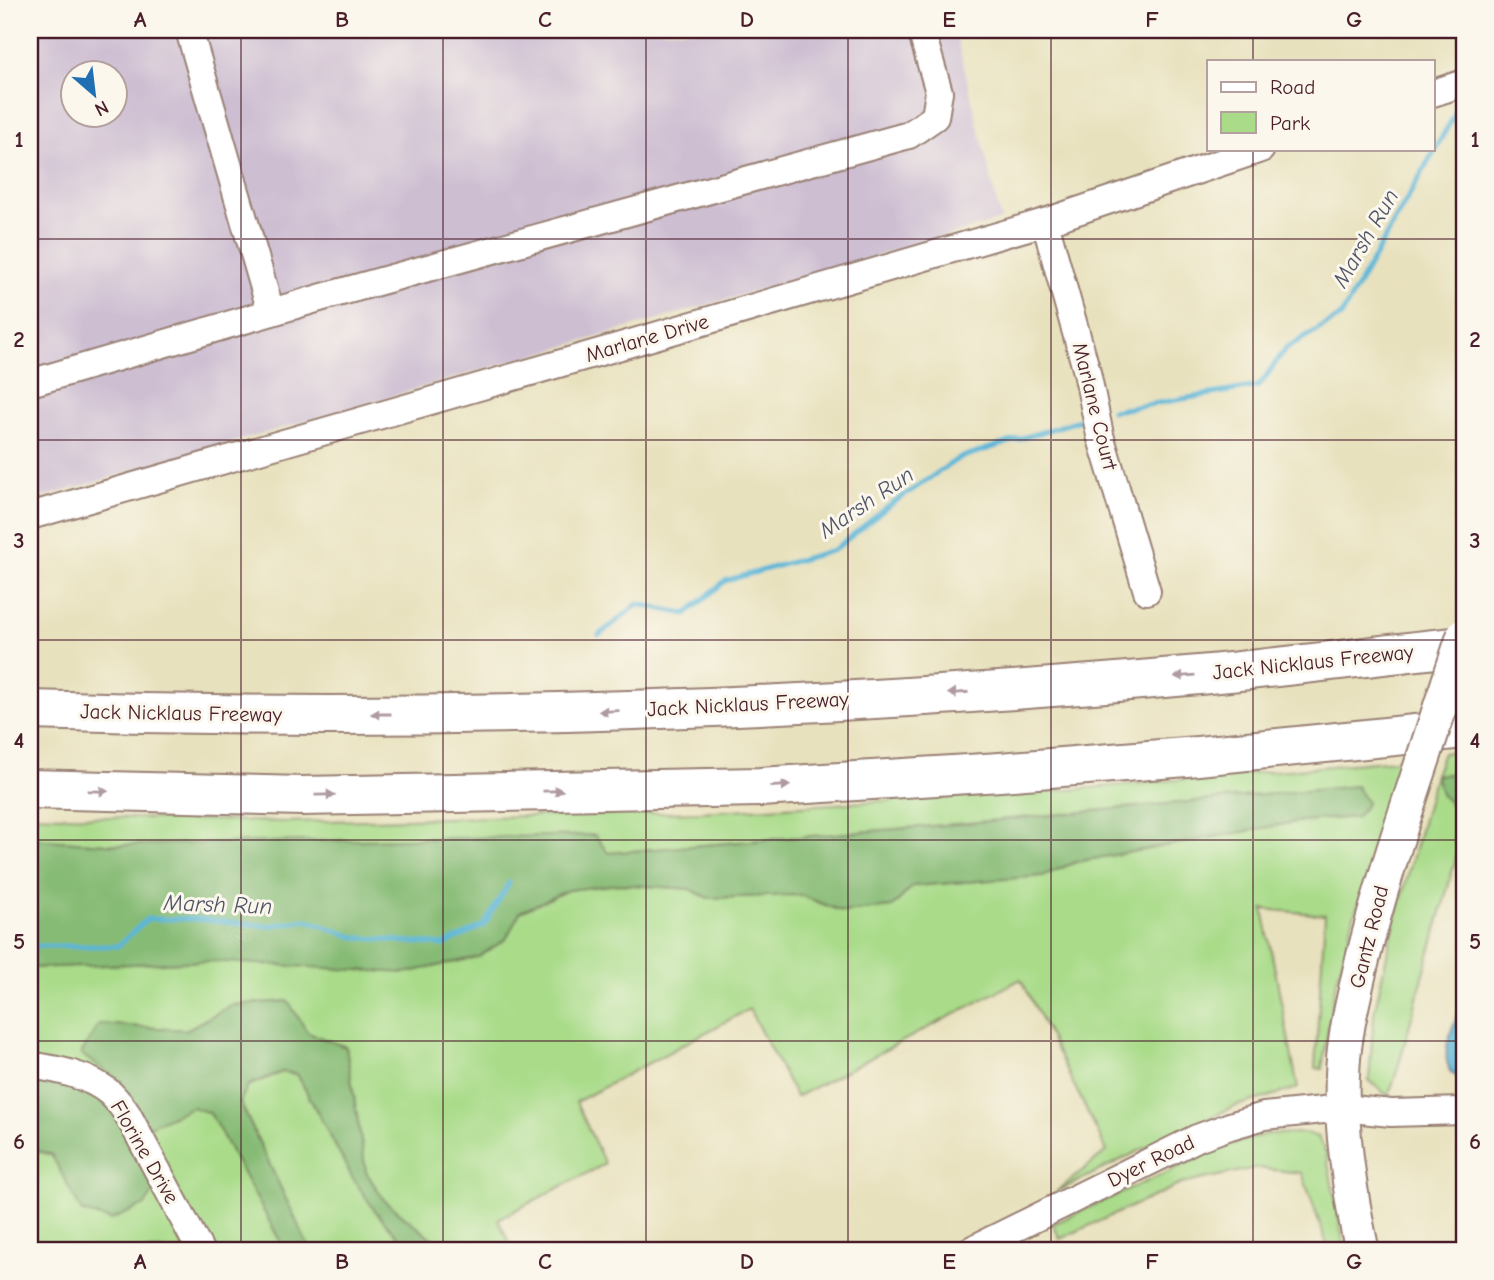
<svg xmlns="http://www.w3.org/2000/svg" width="1494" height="1280" font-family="'Comic Neue',sans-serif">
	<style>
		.industrial { fill: #cdbed2; fill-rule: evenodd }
		.green { fill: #a9db89; stroke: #7a7d5a; stroke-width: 2 }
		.forest { fill: #86bb75; stroke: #686d50; stroke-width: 2 }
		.water { fill: #5ab6d8; stroke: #526a82; stroke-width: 2 }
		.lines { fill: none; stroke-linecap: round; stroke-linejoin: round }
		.stream { stroke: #5ab6d8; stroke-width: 5 }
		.minor-casing { stroke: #998074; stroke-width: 30 }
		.major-casing { stroke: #998074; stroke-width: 37 }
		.highway-casing { stroke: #998074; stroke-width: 42 }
		.minor { stroke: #fff; stroke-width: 26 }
		.major { stroke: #fff; stroke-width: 33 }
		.highway { stroke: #fff; stroke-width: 38 }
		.major-bridge-casing { stroke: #998074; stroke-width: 37; stroke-linecap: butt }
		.major-bridge { stroke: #fff; stroke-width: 33 }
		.oneway { fill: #ae9aa0 }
		.grid { fill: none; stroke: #4a1f2b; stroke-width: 2; stroke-opacity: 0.55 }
		.labels { text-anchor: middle; stroke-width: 6; stroke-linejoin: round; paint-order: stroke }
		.street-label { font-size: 21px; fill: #4a1f2b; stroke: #fbf7ec }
		.water-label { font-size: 23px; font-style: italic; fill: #505468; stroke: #fbf7ec }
		.neatline { fill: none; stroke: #4a1f2b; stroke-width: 2.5 }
		.grid-label { font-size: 23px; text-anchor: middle; font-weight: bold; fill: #4a1f2b }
	</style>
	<rect width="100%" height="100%" fill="#fbf7ec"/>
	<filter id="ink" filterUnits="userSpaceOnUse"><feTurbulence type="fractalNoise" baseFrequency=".0143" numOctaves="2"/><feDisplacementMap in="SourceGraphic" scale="14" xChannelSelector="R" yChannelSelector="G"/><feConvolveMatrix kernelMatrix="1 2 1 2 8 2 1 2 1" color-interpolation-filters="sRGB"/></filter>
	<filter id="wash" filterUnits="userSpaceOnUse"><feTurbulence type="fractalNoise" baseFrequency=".00686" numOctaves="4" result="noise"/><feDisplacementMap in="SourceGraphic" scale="28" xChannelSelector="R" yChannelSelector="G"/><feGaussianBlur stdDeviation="1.57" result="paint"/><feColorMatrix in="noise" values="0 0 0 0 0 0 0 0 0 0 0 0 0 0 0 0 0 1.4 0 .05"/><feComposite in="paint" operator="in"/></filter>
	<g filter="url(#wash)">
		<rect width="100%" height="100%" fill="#e8e1bd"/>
		<!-- industrial -->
		<path class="industrial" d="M 30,30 L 955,30 L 1001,220 L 30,501 ZM 74,74 L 116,74 L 116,116 L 74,116 Z"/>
		<!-- green -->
		<g class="green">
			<path d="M 1464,750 L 1464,773 L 1435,775 L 1442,796 L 1464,816 L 1464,829 L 1395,1078 L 1388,1096 L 1369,1080 L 1374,1014 L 1390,941 L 1435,775 L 1443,753 Z"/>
			<path d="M 1408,759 L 1354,916 L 1334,991 L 1322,1069 L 1315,1068 L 1325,915 L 1263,909 L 1298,1088 L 1236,1106 L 1175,1133 L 1056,1192 L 1107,1151 L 1021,979 L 796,1097 L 749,1009 L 576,1102 L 605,1164 L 498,1219 L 513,1250 L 446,1250 L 384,1200 L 366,1172 L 346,1047 L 307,1033 L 288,1001 L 232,1005 L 186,1030 L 99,1024 L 81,1054 L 119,1081 L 148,1127 L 193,1106 L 210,1113 L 285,1250 L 207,1250 L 142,1128 L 30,1058 L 30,968 L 209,961 L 505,939 L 520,912 L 568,890 L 619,884 L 690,889 L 708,898 L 800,895 L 843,912 L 892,907 L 913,886 L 1042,876 L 1076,862 L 1302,821 L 1357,817 L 1356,786 L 968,823 L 607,853 L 122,845 L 30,839 L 30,815 L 285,822 L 700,812 L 1068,790 Z"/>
			<path d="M 282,1072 L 297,1074 L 352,1177 L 410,1250 L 310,1250 L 240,1102 L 248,1086 Z"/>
			<path d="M 1305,1133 L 1318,1137 L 1326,1153 L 1345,1250 L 1329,1250 L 1302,1173 L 1255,1168 L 1181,1184 L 1060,1239 L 1053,1224 L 1220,1148 L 1266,1134 Z"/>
			<path d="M 30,1149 L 158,1186 L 191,1250 L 30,1250 Z"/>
		</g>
		<!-- forest -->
		<g class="forest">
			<path d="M 1464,773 L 1464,816 L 1442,796 L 1435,775 Z"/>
			<path d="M 1356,786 L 1367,803 L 1357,817 L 1302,821 L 1076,862 L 1042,876 L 913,886 L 892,907 L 843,912 L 800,895 L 708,898 L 690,889 L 619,884 L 568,890 L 520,912 L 506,939 L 478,957 L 405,973 L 209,961 L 30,968 L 30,839 L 122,845 L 595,835 L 608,853 L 968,823 Z"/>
			<path d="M 288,1001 L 308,1033 L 346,1047 L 366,1172 L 384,1200 L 446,1250 L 410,1250 L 376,1212 L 352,1177 L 297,1074 L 282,1072 L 248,1085 L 240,1102 L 310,1250 L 285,1250 L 210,1113 L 192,1107 L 148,1127 L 119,1081 L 81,1054 L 99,1024 L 186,1030 L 232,1005 Z"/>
			<path d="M 30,1080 L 83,1088 L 116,1113 L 158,1186 L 145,1205 L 111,1220 L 82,1212 L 51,1154 L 30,1149 Z"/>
		</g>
		<!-- water -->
		<path class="water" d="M 1464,1002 L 1464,1080 C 1430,1069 1454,1022 1464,1002 Z"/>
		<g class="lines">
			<!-- stream -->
			<g class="stream">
				<path d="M 1112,411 L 1259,386 L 1286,348 L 1341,316 L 1464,98"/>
				<path d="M 599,635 L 638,604 L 686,614 L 725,581 L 834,550 L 886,508 L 959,458 L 1083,419"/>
				<path d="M 30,946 L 118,946 L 147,919 L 197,919 L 267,926 L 307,920 L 354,937 L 444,945 L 484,925 L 509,883"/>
			</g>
		</g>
	</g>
	<g filter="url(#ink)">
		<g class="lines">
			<!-- minor casing -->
			<g class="minor-casing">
				<g id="minor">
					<path d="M 189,30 L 271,312"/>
					<path d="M 1433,93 L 1464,83"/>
					<path d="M 1045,222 L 1087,372 L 1100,435 L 1147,591"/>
					<path d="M 30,383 L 323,297 L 909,135 L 935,117 L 939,92 L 921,30"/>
					<path d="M 30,516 L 607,350 L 1045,222 L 1261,149"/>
					<path d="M 30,1065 C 56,1069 89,1075 110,1093 C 117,1100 123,1107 128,1115 L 200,1250"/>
					<path d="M 971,1250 L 1197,1138 L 1230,1126 L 1264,1116 L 1343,1108 L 1391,1113 L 1464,1111"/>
				</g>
			</g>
			<!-- major casing -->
			<g class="major-casing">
				<path id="major" d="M 1362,1250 C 1350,1195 1339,1121 1343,1065 C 1345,1032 1353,1001 1360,970 C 1373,916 1389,863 1406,811"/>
			</g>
			<!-- highway casing -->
			<g class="highway-casing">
				<g id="highway">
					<path d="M 30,710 C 419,723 810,710 1199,675 C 1287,667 1376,655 1464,646"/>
					<path d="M 30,789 L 302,796 L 760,787 L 1000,772 L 1198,756 L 1464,729"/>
				</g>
			</g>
			<!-- minor -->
			<use href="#minor" class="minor"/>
			<!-- major -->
			<use href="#major" class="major"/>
			<!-- highway -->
			<use href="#highway" class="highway"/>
			<!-- major-bridge casing -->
			<g class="major-bridge-casing">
				<path id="major-bridge" d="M 1406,811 L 1464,635"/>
			</g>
			<!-- major-bridge -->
			<use href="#major-bridge" class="major-bridge"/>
		</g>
		<!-- one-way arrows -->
		<defs><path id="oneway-solid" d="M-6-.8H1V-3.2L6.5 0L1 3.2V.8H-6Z" transform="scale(1.75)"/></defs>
		<g class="oneway">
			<use href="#oneway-solid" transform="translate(1185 676) rotate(175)"/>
			<use href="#oneway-solid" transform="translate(958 693) rotate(176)"/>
			<use href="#oneway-solid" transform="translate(609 711) rotate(178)"/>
			<use href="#oneway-solid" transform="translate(381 714) rotate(180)"/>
			<use href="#oneway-solid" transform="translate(780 786) rotate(-3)"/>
			<use href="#oneway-solid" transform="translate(98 791) rotate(1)"/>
			<use href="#oneway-solid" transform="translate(553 791) rotate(-1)"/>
			<use href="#oneway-solid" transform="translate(325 795) rotate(-1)"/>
		</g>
	</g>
	<!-- grid -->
	<path class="grid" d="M 241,30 L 241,1250M 443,30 L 443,1250M 646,30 L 646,1250M 848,30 L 848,1250M 1051,30 L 1051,1250M 1253,30 L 1253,61M 1253,149 L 1253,1250M 30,239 L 1464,239M 30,440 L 1464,440M 30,640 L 1464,640M 30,840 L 1464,840M 30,1041 L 1464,1041"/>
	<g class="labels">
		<!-- street labels -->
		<g class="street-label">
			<text transform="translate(647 338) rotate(-16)" y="7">Marlane Drive</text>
			<text transform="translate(1095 406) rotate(76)" y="7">Marlane Court</text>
			<text transform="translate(1313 662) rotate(-6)" y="7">Jack Nicklaus Freeway</text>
			<text transform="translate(748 704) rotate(-3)" y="7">Jack Nicklaus Freeway</text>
			<text transform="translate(181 713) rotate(1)" y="7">Jack Nicklaus Freeway</text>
			<text transform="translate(1369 937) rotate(-76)" y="7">Gantz Road</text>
			<text transform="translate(145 1152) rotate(60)" y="7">Florine Drive</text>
			<text transform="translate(1151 1161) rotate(-26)" y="7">Dyer Road</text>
		</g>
		<!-- water labels -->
		<g class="water-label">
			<text transform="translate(1365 238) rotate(-60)" y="8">Marsh Run</text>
			<text transform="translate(866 502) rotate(-34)" y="8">Marsh Run</text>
			<text transform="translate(218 904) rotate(2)" y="8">Marsh Run</text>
		</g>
	</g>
	<!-- margin -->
	<rect width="1494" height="1280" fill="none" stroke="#fbf7ec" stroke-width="77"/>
	<!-- legend -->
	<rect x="1207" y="60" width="228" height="91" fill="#fbf7ec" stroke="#b4a19f" stroke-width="2"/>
	<rect x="1221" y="82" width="35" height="10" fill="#ffffff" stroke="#b4a19f" stroke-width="2"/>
	<text x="1270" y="94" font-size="21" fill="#4a1f2b">Road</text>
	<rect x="1221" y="112" width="35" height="21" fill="#a9db89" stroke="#b4a19f" stroke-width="2"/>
	<text x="1270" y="130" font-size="21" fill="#4a1f2b">Park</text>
	<!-- north arrow -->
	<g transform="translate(94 94) rotate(152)"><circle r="33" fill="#fbf7ec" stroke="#b4a19f" stroke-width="2"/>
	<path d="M0-5L12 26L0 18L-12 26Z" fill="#1f6fb2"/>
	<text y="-10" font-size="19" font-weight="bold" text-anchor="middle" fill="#4a1f2b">N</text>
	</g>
	<rect x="38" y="38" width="1418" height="1204" class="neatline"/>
	<g class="grid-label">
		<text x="140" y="27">A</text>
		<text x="342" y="27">B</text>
		<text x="545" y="27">C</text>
		<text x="747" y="27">D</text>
		<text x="949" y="27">E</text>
		<text x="1152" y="27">F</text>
		<text x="1354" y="27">G</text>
		<text x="19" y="147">1</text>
		<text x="1475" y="147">1</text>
		<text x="19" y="347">2</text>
		<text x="1475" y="347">2</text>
		<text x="19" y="548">3</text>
		<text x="1475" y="548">3</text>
		<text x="19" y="748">4</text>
		<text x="1475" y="748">4</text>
		<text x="19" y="949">5</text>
		<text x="1475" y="949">5</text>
		<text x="19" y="1149">6</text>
		<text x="1475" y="1149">6</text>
		<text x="140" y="1269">A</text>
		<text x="342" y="1269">B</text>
		<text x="545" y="1269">C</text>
		<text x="747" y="1269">D</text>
		<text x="949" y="1269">E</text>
		<text x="1152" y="1269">F</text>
		<text x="1354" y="1269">G</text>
	</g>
</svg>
